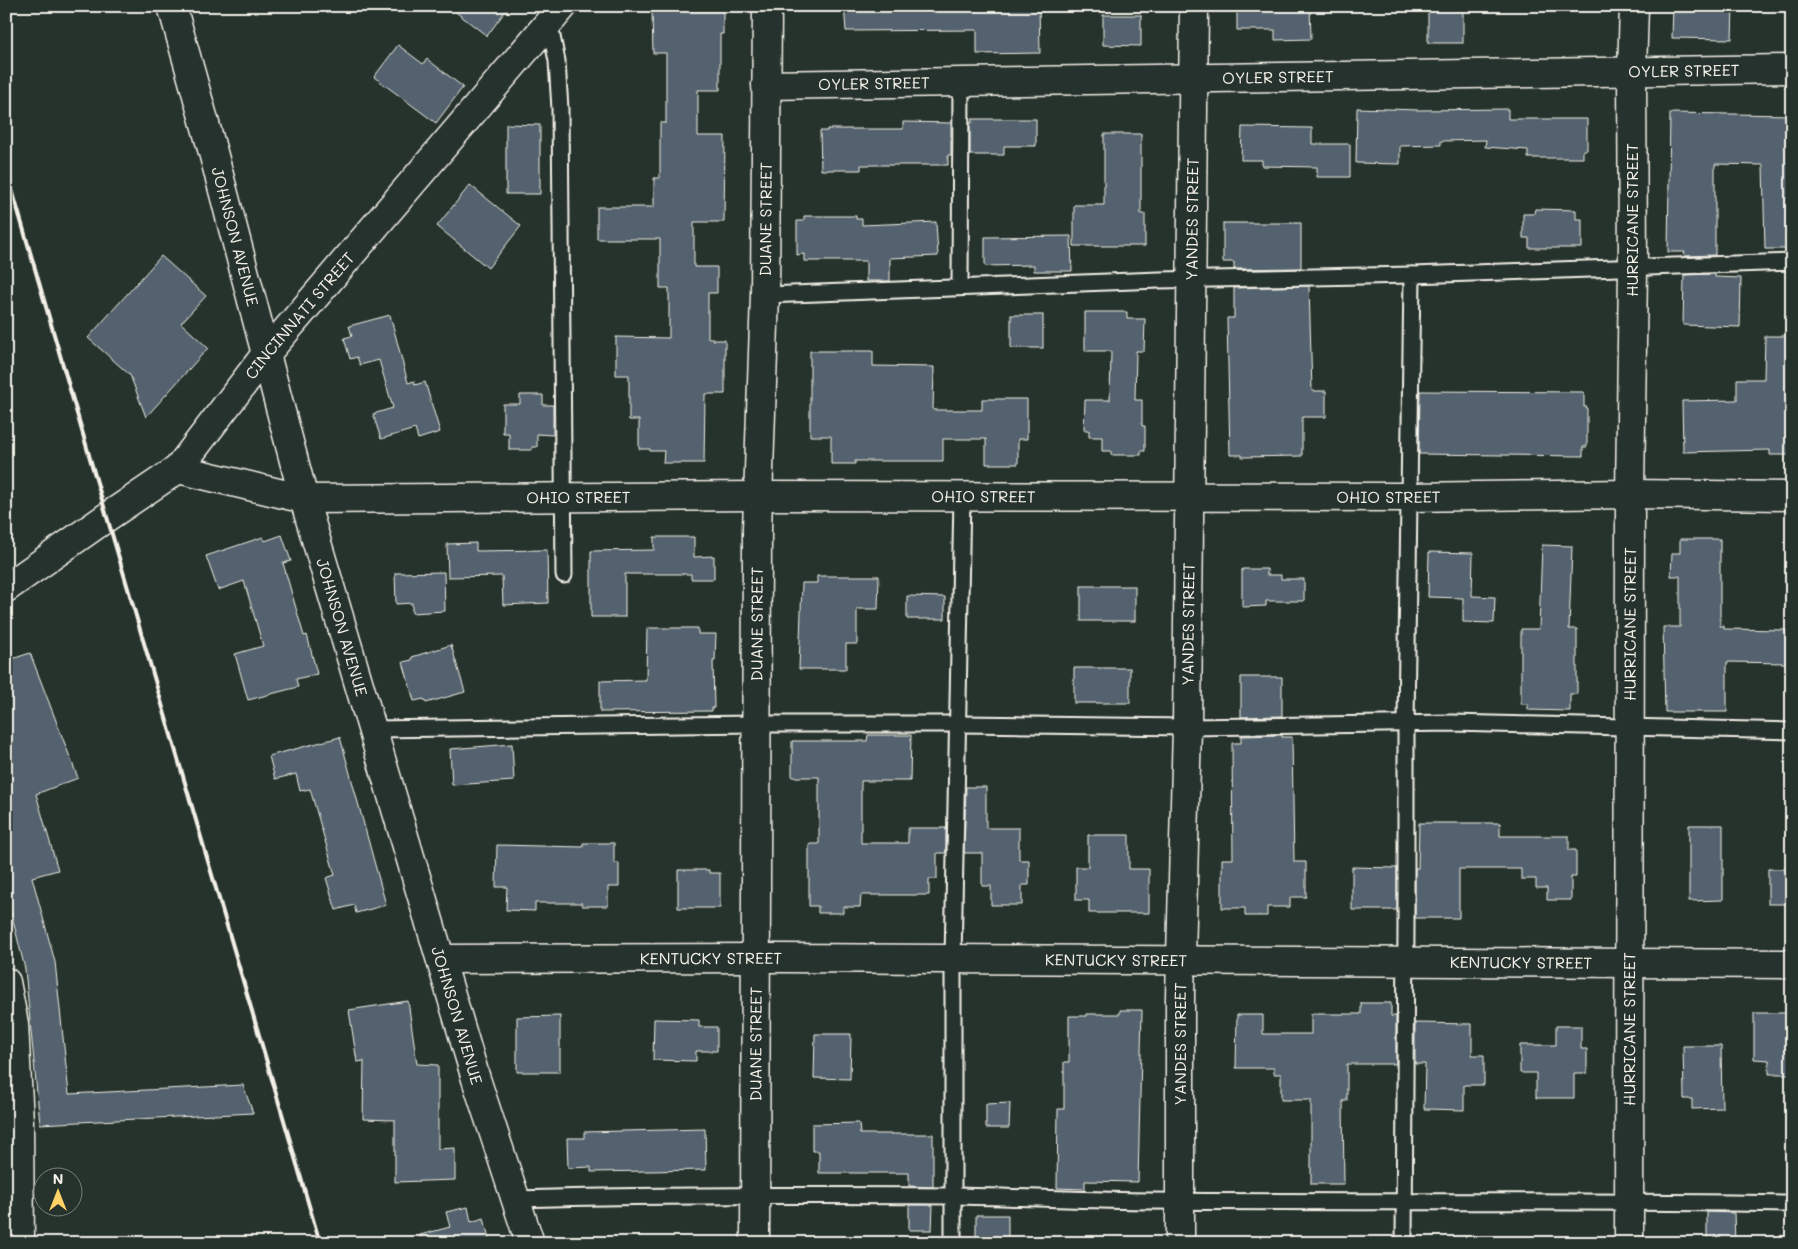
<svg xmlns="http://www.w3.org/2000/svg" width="1798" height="1249" font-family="Mali,sans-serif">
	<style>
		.building { fill: #52626e; stroke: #f4f1e8 }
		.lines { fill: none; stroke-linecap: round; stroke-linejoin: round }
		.lane-casing { stroke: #f4f1e8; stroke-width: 19 }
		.street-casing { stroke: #f4f1e8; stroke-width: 31 }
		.lane { stroke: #26332d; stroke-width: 15 }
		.street { stroke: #26332d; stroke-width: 28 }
		.rail { stroke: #f4f1e8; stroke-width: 4 }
		.labels { text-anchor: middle; stroke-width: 5; stroke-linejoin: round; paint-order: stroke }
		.street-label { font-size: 16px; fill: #f4f1e8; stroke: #26332d }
	</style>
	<rect width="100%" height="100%" fill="#26332d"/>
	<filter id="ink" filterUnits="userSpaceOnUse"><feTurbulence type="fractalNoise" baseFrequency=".02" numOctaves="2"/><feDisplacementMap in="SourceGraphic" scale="10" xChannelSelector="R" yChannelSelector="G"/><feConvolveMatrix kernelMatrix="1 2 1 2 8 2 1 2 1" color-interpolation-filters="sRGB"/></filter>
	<g filter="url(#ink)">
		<!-- building -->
		<g class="building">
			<path d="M 448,6 L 509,6 L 487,36 Z"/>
			<path d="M 844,6 L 1039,6 L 1040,53 L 977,54 L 977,30 L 846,31 Z"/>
			<path d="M 1237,6 L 1310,6 L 1311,39 L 1275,40 L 1275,30 L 1237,30 Z"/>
			<rect x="1428" y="6" width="35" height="37"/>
			<path d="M 1673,6 L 1733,6 L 1732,39 L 1672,38 Z"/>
			<path d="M 652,11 L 723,11 L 723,34 L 720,34 L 720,90 L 698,90 L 698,136 L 725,136 L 724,222 L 694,222 L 694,267 L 717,267 L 717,293 L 708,293 L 708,338 L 713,338 L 713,340 L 725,340 L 725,394 L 705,394 L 704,463 L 663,463 L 664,451 L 650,451 L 650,449 L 639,449 L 639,420 L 629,420 L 629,375 L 616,375 L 616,337 L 669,338 L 669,288 L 660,288 L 660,239 L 597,239 L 597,207 L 654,207 L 654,178 L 660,178 L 660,123 L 666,123 L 666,53 L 653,53 Z"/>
			<path d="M 1103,15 L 1141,15 L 1141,46 L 1103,45 Z"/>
			<path d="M 398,45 L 423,64 L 427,59 L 463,87 L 436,123 L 374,77 Z"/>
			<path d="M 1357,108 L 1418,110 L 1508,109 L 1508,119 L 1587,119 L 1587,150 L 1583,150 L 1583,158 L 1528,158 L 1528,150 L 1485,147 L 1486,140 L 1441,141 L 1441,145 L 1400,146 L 1400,164 L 1356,163 Z"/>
			<path d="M 1670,113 L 1792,115 L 1792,249 L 1765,249 L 1763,165 L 1715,164 L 1715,255 L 1684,256 L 1685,252 L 1668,252 Z"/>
			<path d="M 972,119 L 1036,119 L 1036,146 L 1004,146 L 1004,155 L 970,155 L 970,123 L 972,123 Z"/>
			<path d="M 903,122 L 951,123 L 951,155 L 948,155 L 948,165 L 861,165 L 861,170 L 821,170 L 820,131 L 827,131 L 827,129 L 903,129 Z"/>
			<path d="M 506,124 L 540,125 L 540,194 L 506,194 Z"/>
			<path d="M 1242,127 L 1312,128 L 1312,144 L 1350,144 L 1350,177 L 1317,177 L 1317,167 L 1262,166 L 1262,160 L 1241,160 Z"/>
			<path d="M 1104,134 L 1141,134 L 1141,214 L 1145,214 L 1145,246 L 1074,246 L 1074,205 L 1104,205 Z"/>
			<path d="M 470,185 L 521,226 L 488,268 L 437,226 Z"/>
			<path d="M 1535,209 L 1576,210 L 1576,219 L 1582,219 L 1582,248 L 1529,248 L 1529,238 L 1523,238 L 1523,214 L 1534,214 Z"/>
			<path d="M 804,216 L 856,216 L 856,219 L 862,219 L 862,225 L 936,222 L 938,256 L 890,258 L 890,281 L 866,281 L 866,261 L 804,261 L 804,254 L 797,255 L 797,221 L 804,221 Z"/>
			<path d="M 1223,223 L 1301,223 L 1301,268 L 1234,269 L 1234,262 L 1223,262 Z"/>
			<path d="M 1071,236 L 1072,271 L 1034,271 L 1034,265 L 985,266 L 985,237 Z"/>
			<path d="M 161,256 L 206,296 L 181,323 L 208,348 L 146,417 L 130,375 L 88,338 Z"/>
			<path d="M 1715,274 L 1715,277 L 1741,278 L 1740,327 L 1683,325 L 1684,275 Z"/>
			<path d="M 1309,286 L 1312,391 L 1326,391 L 1326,417 L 1302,417 L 1302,456 L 1242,457 L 1242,455 L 1230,455 L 1227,318 L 1234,318 L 1234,288 Z"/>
			<path d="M 1085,312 L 1127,312 L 1127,319 L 1145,319 L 1144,351 L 1136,351 L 1135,400 L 1142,400 L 1142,426 L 1145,426 L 1145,451 L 1141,451 L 1141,455 L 1111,455 L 1111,451 L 1102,451 L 1102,437 L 1089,437 L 1089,430 L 1084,430 L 1085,400 L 1110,400 L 1111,351 L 1085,351 Z"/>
			<path d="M 390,315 L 408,383 L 414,381 L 415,385 L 425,382 L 440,432 L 418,439 L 415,429 L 381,439 L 373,414 L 393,408 L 379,360 L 360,365 L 357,357 L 350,359 L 344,338 L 352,336 L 349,326 Z"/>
			<rect x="1011" y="315" width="32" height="33"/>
			<path d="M 1765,336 L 1792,336 L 1792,455 L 1770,455 L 1770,450 L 1683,452 L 1682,401 L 1737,400 L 1737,379 L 1764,379 Z"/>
			<path d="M 810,351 L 873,351 L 873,366 L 934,367 L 933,410 L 982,410 L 982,399 L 1027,399 L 1027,439 L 1018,439 L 1018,464 L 986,464 L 986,439 L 943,439 L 943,461 L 855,461 L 855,464 L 831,464 L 831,436 L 810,436 Z"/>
			<path d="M 1420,391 L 1584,392 L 1584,407 L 1587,407 L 1587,447 L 1583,447 L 1583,456 L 1419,454 Z"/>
			<path d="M 520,395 L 543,395 L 543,405 L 553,405 L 553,435 L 537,434 L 537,447 L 532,447 L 532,450 L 509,450 L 509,433 L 503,433 L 503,404 L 520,404 Z"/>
			<path d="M 282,535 L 291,561 L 283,563 L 304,636 L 307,635 L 317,674 L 296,679 L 298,687 L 248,700 L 235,654 L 263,646 L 244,581 L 218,590 L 206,556 L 263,537 L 265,541 Z"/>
			<path d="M 654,537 L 694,537 L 694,557 L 714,556 L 714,579 L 691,579 L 691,574 L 625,574 L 625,617 L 591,617 L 591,551 L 654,550 Z"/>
			<path d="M 1680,539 L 1720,539 L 1720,626 L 1724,626 L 1724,629 L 1786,630 L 1786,663 L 1727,662 L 1727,712 L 1665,712 L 1663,627 L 1680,627 L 1680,576 L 1671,576 L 1672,553 L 1680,553 Z"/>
			<path d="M 476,543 L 476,551 L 547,550 L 548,603 L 503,605 L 502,576 L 448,577 L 447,544 Z"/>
			<path d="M 1542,545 L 1572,546 L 1569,629 L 1577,629 L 1577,694 L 1570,694 L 1570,711 L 1528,710 L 1528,704 L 1521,704 L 1521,629 L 1539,629 Z"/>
			<path d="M 1429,552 L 1473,553 L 1472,596 L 1495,597 L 1494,623 L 1463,622 L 1463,598 L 1428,597 Z"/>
			<path d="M 1242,569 L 1267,569 L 1267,575 L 1281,575 L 1281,579 L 1304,579 L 1304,601 L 1266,601 L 1266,606 L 1242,607 Z"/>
			<path d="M 444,572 L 445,611 L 412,613 L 412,603 L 396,604 L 395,573 Z"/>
			<path d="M 817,576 L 879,576 L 878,609 L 857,609 L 857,644 L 846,644 L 846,669 L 799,669 L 802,583 L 817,583 Z"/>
			<rect x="1081" y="586" width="54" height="35"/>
			<path d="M 907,596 L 945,597 L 945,619 L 907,619 Z"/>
			<path d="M 647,628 L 698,628 L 698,634 L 716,634 L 715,661 L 713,661 L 714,708 L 712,708 L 712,711 L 600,712 L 600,681 L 646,680 Z"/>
			<path d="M 451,645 L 465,692 L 426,703 L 424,699 L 414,701 L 403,662 L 412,660 L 412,657 Z"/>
			<path d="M 30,653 L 78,778 L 36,794 L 58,870 L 32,877 L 55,962 L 69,1094 L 243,1085 L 253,1113 L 40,1124 L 25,969 L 6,892 L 6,661 Z"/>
			<rect x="1074" y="668" width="56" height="35"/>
			<path d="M 1241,677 L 1282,677 L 1282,716 L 1241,717 Z"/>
			<path d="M 868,735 L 911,735 L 910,781 L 861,781 L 861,843 L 908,843 L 908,828 L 946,828 L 946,853 L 937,853 L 937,879 L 929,879 L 929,895 L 861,895 L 860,907 L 843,907 L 843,913 L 818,913 L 818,906 L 809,906 L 809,844 L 819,844 L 819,777 L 792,777 L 792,741 L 867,741 Z"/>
			<path d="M 1282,735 L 1282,737 L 1292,737 L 1294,862 L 1306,862 L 1306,897 L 1290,897 L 1290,907 L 1267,907 L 1267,916 L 1245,916 L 1245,908 L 1222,908 L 1222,859 L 1233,859 L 1232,743 L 1241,743 L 1241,736 Z"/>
			<path d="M 340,737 L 386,905 L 356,913 L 354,905 L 336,910 L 326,878 L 335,875 L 310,789 L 300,791 L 296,774 L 275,779 L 269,756 Z"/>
			<path d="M 512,744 L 514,781 L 452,785 L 450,749 Z"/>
			<path d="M 966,787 L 986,787 L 986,828 L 1019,828 L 1019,860 L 1029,860 L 1029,885 L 1022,885 L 1022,905 L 991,905 L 991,886 L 982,886 L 982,853 L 964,853 Z"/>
			<path d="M 1419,823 L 1500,823 L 1500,836 L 1569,836 L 1569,850 L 1576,850 L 1576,877 L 1571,877 L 1571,900 L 1547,900 L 1547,888 L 1536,888 L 1536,879 L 1521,879 L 1521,869 L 1459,869 L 1459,918 L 1415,918 L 1415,868 L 1418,868 Z"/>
			<path d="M 1689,825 L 1723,825 L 1723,900 L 1689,901 Z"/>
			<path d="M 1088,835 L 1129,835 L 1129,869 L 1149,869 L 1149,913 L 1089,913 L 1089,900 L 1076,900 L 1076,867 L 1088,867 Z"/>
			<path d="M 583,843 L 614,843 L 614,863 L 619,863 L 619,887 L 608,887 L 608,906 L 582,906 L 582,903 L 535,903 L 535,911 L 506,910 L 507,887 L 496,887 L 497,845 L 583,847 Z"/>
			<path d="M 1352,867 L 1397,868 L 1397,910 L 1352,910 Z"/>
			<rect x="1768" y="869" width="24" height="35"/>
			<path d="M 678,870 L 709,870 L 709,873 L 720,873 L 720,908 L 678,908 Z"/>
			<path d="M 408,1001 L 417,1064 L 438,1065 L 438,1149 L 455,1148 L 455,1180 L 395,1182 L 395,1120 L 363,1119 L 364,1061 L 357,1062 L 349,1010 Z"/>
			<path d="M 1361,1003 L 1391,1003 L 1391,1016 L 1396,1016 L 1396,1064 L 1347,1064 L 1347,1101 L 1343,1101 L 1344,1184 L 1311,1184 L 1311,1100 L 1281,1100 L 1281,1074 L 1274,1074 L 1274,1068 L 1236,1068 L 1237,1015 L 1263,1015 L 1263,1034 L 1311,1034 L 1311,1014 L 1361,1014 Z"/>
			<path d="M 1120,1010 L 1142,1010 L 1138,1182 L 1085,1181 L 1085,1189 L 1057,1188 L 1058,1109 L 1064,1109 L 1064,1062 L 1069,1062 L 1069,1016 L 1086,1016 L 1086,1014 L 1120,1014 Z"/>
			<path d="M 1754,1013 L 1792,1013 L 1792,1074 L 1769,1074 L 1769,1060 L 1754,1059 Z"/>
			<path d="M 560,1016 L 560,1072 L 517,1072 L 517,1017 Z"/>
			<path d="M 654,1019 L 699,1020 L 699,1027 L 717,1027 L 717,1051 L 696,1051 L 696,1061 L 653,1060 Z"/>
			<path d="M 1415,1023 L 1472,1024 L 1472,1055 L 1484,1055 L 1484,1085 L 1464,1085 L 1464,1110 L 1424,1109 L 1425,1064 L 1415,1064 Z"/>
			<path d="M 1556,1026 L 1581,1026 L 1581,1049 L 1587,1049 L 1587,1073 L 1574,1073 L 1574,1098 L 1536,1098 L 1536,1073 L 1520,1073 L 1520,1045 L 1556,1045 Z"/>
			<path d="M 815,1034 L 851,1034 L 850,1079 L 814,1078 Z"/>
			<path d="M 1683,1046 L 1721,1046 L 1722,1108 L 1692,1109 L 1692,1099 L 1684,1099 Z"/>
			<path d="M 1010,1103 L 1009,1128 L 986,1128 L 986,1104 Z"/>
			<path d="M 859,1123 L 860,1134 L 933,1134 L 933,1187 L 909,1186 L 909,1173 L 819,1173 L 819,1151 L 812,1151 L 812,1124 Z"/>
			<path d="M 705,1129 L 706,1170 L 591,1172 L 591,1167 L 568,1168 L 567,1138 L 584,1138 L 584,1132 Z"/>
			<path d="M 909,1205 L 933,1205 L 932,1230 L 909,1230 Z"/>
			<path d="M 468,1207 L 471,1222 L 484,1218 L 490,1243 L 421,1243 L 420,1235 L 450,1227 L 446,1212 Z"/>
			<path d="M 1707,1212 L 1734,1213 L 1735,1243 L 1707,1243 Z"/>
			<path d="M 976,1215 L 1008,1215 L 1008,1238 L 976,1237 Z"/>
		</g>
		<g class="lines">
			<!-- lane casing -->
			<g class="lane-casing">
				<g id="lane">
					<path d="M 549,22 L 557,61 L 560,109 L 564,575"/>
					<path d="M 960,287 L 961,82"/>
					<path d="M 765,295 L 1159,280 L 1412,275"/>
					<path d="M 372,729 L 756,724 L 959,724 L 1187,727 L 1452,723 L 1792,731"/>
					<path d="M 516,1199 C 661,1195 807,1195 952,1196 C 1018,1197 1084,1200 1151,1201 C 1364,1203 1578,1200 1792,1204"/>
					<path d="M 953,1243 L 953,959 L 962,496"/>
					<path d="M 1404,1243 L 1406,927 L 1406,724 L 1412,275 L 1792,262"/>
				</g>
			</g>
			<!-- street casing -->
			<g class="street-casing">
				<g id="street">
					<path id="s1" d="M 172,6 L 214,156 L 304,499 L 476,1079 L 530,1243"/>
					<path id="s2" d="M 766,85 L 1792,69"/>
					<path id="s3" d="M 178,469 L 304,499 L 758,496 L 1408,497 L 1630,494 L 1792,496"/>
					<path id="s4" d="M 6,588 L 107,517 L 178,469 L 266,354 L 563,6"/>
					<path id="s5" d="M 441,959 L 782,958 L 1792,964"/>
					<path d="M 6,982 L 14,1024 L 19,1122 L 20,1243"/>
					<path id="s6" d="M 755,1243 L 757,529 L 765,295 L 767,6"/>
					<path id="s7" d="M 1180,1243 L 1180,996 L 1187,727 L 1194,6"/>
					<path id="s8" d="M 1629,1243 L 1630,494 L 1633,268 L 1632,72 L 1634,6"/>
				</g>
			</g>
			<!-- lane -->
			<use href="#lane" class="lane"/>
			<!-- street -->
			<use href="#street" class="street"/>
			<!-- rail -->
			<path class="rail" d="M 6,169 L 107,517 L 320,1243"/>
		</g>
	</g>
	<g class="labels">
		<!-- street labels -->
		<g class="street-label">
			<text dy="6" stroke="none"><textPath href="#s2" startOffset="918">OYLER STREET</textPath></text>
			<text dy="6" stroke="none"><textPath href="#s2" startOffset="512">OYLER STREET</textPath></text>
			<text dy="6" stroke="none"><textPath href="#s2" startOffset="108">OYLER STREET</textPath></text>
			<text dy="6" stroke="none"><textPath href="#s6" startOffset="1024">DUANE STREET</textPath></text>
			<text dy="6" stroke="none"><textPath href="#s7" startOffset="1024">YANDES STREET</textPath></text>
			<text transform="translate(1632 220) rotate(-90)" y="6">HURRICANE STREET</text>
			<text dy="6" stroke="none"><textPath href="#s1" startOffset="239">JOHNSON AVENUE</textPath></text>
			<text dy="6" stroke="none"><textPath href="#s4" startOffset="405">CINCINNATI STREET</textPath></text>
			<text dy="6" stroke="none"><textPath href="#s3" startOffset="809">OHIO STREET</textPath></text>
			<text dy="6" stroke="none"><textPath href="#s3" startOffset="1214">OHIO STREET</textPath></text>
			<text dy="6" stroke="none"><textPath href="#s3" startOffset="404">OHIO STREET</textPath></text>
			<text dy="6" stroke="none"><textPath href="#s6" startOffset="619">DUANE STREET</textPath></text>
			<text dy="6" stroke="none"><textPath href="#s8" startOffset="619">HURRICANE STREET</textPath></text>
			<text dy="6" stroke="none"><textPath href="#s7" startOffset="619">YANDES STREET</textPath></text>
			<text dy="6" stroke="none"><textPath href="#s1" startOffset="644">JOHNSON AVENUE</textPath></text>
			<text dy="6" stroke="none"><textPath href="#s5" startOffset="270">KENTUCKY STREET</textPath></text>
			<text dy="6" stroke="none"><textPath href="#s5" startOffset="675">KENTUCKY STREET</textPath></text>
			<text dy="6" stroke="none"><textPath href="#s5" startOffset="1080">KENTUCKY STREET</textPath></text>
			<text dy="6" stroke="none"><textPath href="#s1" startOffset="1049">JOHNSON AVENUE</textPath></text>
			<text dy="6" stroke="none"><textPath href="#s8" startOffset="214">HURRICANE STREET</textPath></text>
			<text dy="6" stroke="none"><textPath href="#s6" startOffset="199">DUANE STREET</textPath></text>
			<text dy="6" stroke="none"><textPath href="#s7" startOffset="199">YANDES STREET</textPath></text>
		</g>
	</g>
	<!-- margin -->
	<rect width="1798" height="1249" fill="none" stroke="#26332d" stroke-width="25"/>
	<rect x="12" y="12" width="1773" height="1224" fill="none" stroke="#f4f1e8" stroke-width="2" filter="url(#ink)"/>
	<!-- north arrow -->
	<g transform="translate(58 1192)"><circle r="24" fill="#26332d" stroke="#787f78"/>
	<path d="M0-4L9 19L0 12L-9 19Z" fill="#ffd166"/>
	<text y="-8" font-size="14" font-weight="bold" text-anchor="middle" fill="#f4f1e8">N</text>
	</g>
</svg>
